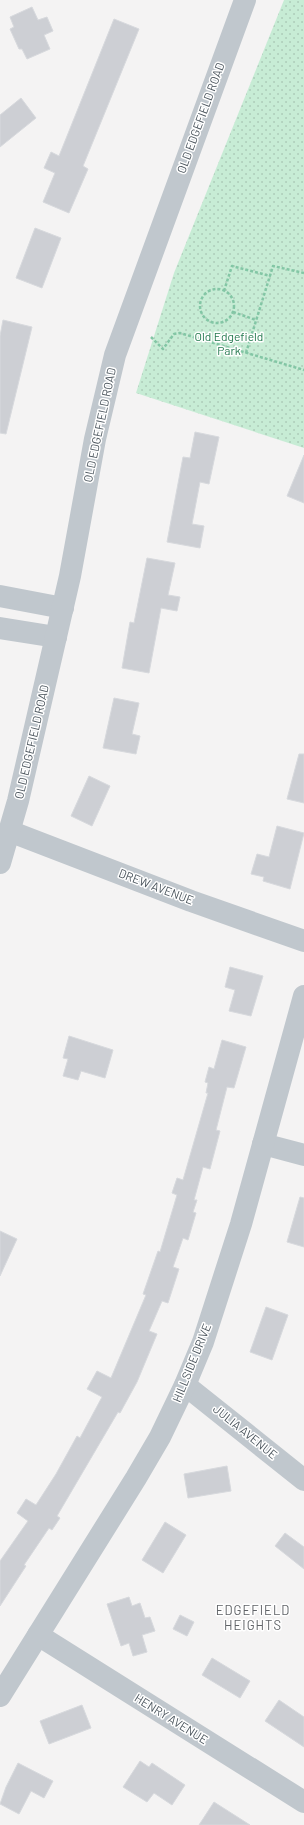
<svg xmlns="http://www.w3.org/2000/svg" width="304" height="1825" font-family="Barlow,sans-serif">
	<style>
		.park { fill: url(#park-dots) }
		.building { fill: #cdcfd4; stroke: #d7d9dd }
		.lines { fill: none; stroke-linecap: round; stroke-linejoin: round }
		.path { stroke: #83c6a5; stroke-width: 2.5; stroke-dasharray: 3 2; stroke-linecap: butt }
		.minor { stroke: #c0c7cd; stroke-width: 22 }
		.labels { text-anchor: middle; stroke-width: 3; stroke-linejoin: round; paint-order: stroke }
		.street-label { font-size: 12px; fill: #4c565e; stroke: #fff }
		.park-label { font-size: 12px; fill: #23794e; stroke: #fff }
		.neighbourhood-label { font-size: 13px; letter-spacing: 1px; fill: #606367; stroke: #fff }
	</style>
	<defs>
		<pattern id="park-dots" width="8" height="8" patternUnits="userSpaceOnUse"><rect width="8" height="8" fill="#c7ecd5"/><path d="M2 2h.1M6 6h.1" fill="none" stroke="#adccb9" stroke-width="1.8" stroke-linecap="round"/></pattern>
	</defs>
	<rect width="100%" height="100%" fill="#f4f3f3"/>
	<!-- park -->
	<path class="park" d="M 284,0 L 304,0 L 304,448 L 136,393 L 174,273 Z"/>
	<!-- building -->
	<g class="building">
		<path d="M 32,7 L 38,20 L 47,17 L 53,31 L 44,35 L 50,49 L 27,59 L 22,49 L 19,49 L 10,29 L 14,27 L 10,17 Z"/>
		<path d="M 114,19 L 139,29 L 83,166 L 88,169 L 69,213 L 43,202 L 55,173 L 44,168 L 51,152 L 59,156 Z"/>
		<path d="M 21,98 L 36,118 L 0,147 L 0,115 Z"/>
		<path d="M 35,228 L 61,238 L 42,288 L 16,278 Z"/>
		<path d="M 3,320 L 32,327 L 6,434 L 0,433 L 0,336 Z"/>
		<path d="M 195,432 L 219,437 L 209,484 L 200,482 L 192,524 L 204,526 L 200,548 L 167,542 L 183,457 L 190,458 Z"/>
		<path d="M 304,455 L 304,503 L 287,496 Z"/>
		<path d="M 147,558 L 175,563 L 168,595 L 180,597 L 177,611 L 161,608 L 149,673 L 122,668 L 130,622 L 134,623 Z"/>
		<path d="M 114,698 L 139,703 L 132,734 L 140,736 L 136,754 L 103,748 Z"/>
		<path d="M 299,754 L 304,754 L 304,803 L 287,799 Z"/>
		<path d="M 89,776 L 110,786 L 92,826 L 71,816 Z"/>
		<path d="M 277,826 L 304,833 L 290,889 L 263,881 L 264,877 L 251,874 L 257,854 L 269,857 Z"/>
		<path d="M 230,967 L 263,976 L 251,1016 L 229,1011 L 235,990 L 225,987 Z"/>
		<path d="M 69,1036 L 113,1050 L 105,1078 L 81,1071 L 78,1080 L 63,1076 L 68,1059 L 63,1058 Z"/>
		<path d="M 222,1040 L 246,1047 L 234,1088 L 227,1087 L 216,1130 L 220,1131 L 210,1169 L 203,1167 L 194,1200 L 197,1200 L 193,1212 L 196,1213 L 188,1240 L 183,1238 L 173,1267 L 179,1269 L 168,1303 L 162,1301 L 149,1331 L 157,1334 L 137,1382 L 120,1413 L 118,1412 L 57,1516 L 60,1518 L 52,1530 L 49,1528 L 24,1565 L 26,1566 L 0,1606 L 0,1561 L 28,1521 L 17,1513 L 26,1499 L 36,1505 L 56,1474 L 77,1436 L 80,1438 L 102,1397 L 87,1389 L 97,1371 L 111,1378 L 146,1295 L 143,1294 L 158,1251 L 160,1252 L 177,1195 L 172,1193 L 177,1178 L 183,1180 L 208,1093 L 206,1093 L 208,1083 L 205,1082 L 209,1067 L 214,1069 Z"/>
		<path d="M 300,1197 L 304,1198 L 304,1247 L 287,1242 Z"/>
		<path d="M 0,1231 L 17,1239 L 0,1276 Z"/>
		<path d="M 266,1307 L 288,1315 L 272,1360 L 250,1352 Z"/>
		<path d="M 227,1466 L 231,1491 L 188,1498 L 184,1474 Z"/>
		<path d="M 165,1522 L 186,1535 L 163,1573 L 142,1560 Z"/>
		<path d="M 285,1533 L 304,1547 L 304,1569 L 275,1546 Z"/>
		<path d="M 129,1597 L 132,1606 L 140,1603 L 145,1618 L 150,1617 L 155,1631 L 142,1635 L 147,1652 L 133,1656 L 129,1643 L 121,1646 L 107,1604 Z"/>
		<path d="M 180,1615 L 194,1622 L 187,1636 L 173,1629 Z"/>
		<path d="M 212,1658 L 250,1681 L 240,1698 L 202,1675 Z"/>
		<path d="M 279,1700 L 304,1717 L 304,1747 L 265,1721 Z"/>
		<path d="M 82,1705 L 91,1728 L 49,1744 L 40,1721 Z"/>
		<path d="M 140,1761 L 149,1767 L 152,1763 L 185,1785 L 172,1805 L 154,1793 L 147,1802 L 123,1787 Z"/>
		<path d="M 18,1763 L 53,1781 L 44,1798 L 31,1791 L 19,1814 L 0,1804 L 6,1787 Z"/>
		<path d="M 214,1802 L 250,1825 L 199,1825 Z"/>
	</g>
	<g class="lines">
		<!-- path -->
		<g class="path">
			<circle cx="217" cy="306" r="17"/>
			<path d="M 224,291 L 232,266 L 270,276"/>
			<path d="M 233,312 L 256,320"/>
			<path d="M 151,337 L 163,349 L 174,334 L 180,333 L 304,370"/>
			<path d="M 246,353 L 273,266 L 304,273"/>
		</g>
		<!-- minor -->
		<g class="minor">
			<path d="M 0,596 L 63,608"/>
			<path d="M 0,628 L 56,637"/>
			<path d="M 9,831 L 191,901 L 304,941"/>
			<path d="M 0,863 L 18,801 L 70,576 L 95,439 L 115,355 L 245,0"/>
			<path d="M 263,1144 L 304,1155"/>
			<path d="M 185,1385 L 304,1480"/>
			<path d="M 38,1635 L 304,1802"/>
			<path d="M 0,1696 L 136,1478 L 160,1437 L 185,1385 L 203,1342 L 241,1224 L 304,996"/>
		</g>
	</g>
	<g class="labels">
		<!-- street labels -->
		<g class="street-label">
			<text transform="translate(201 118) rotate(-70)" y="4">OLD EDGEFIELD ROAD</text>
			<text transform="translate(100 425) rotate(-78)" y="4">OLD EDGEFIELD ROAD</text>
			<text transform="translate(32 742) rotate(-77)" y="4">OLD EDGEFIELD ROAD</text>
			<text transform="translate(156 887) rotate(21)" y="4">DREW AVENUE</text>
			<text transform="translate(192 1363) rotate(-68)" y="4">HILLSIDE DRIVE</text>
			<text transform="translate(245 1432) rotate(39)" y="4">JULIA AVENUE</text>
			<text transform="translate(171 1719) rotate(32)" y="4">HENRY AVENUE</text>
		</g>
		<!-- park labels -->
		<g class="park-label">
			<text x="229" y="341">Old Edgefield<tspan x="229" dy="14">Park</tspan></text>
		</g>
		<!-- neighbourhood labels -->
		<g class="neighbourhood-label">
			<text x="253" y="1615">EDGEFIELD<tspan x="253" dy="15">HEIGHTS</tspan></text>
		</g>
	</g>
</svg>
